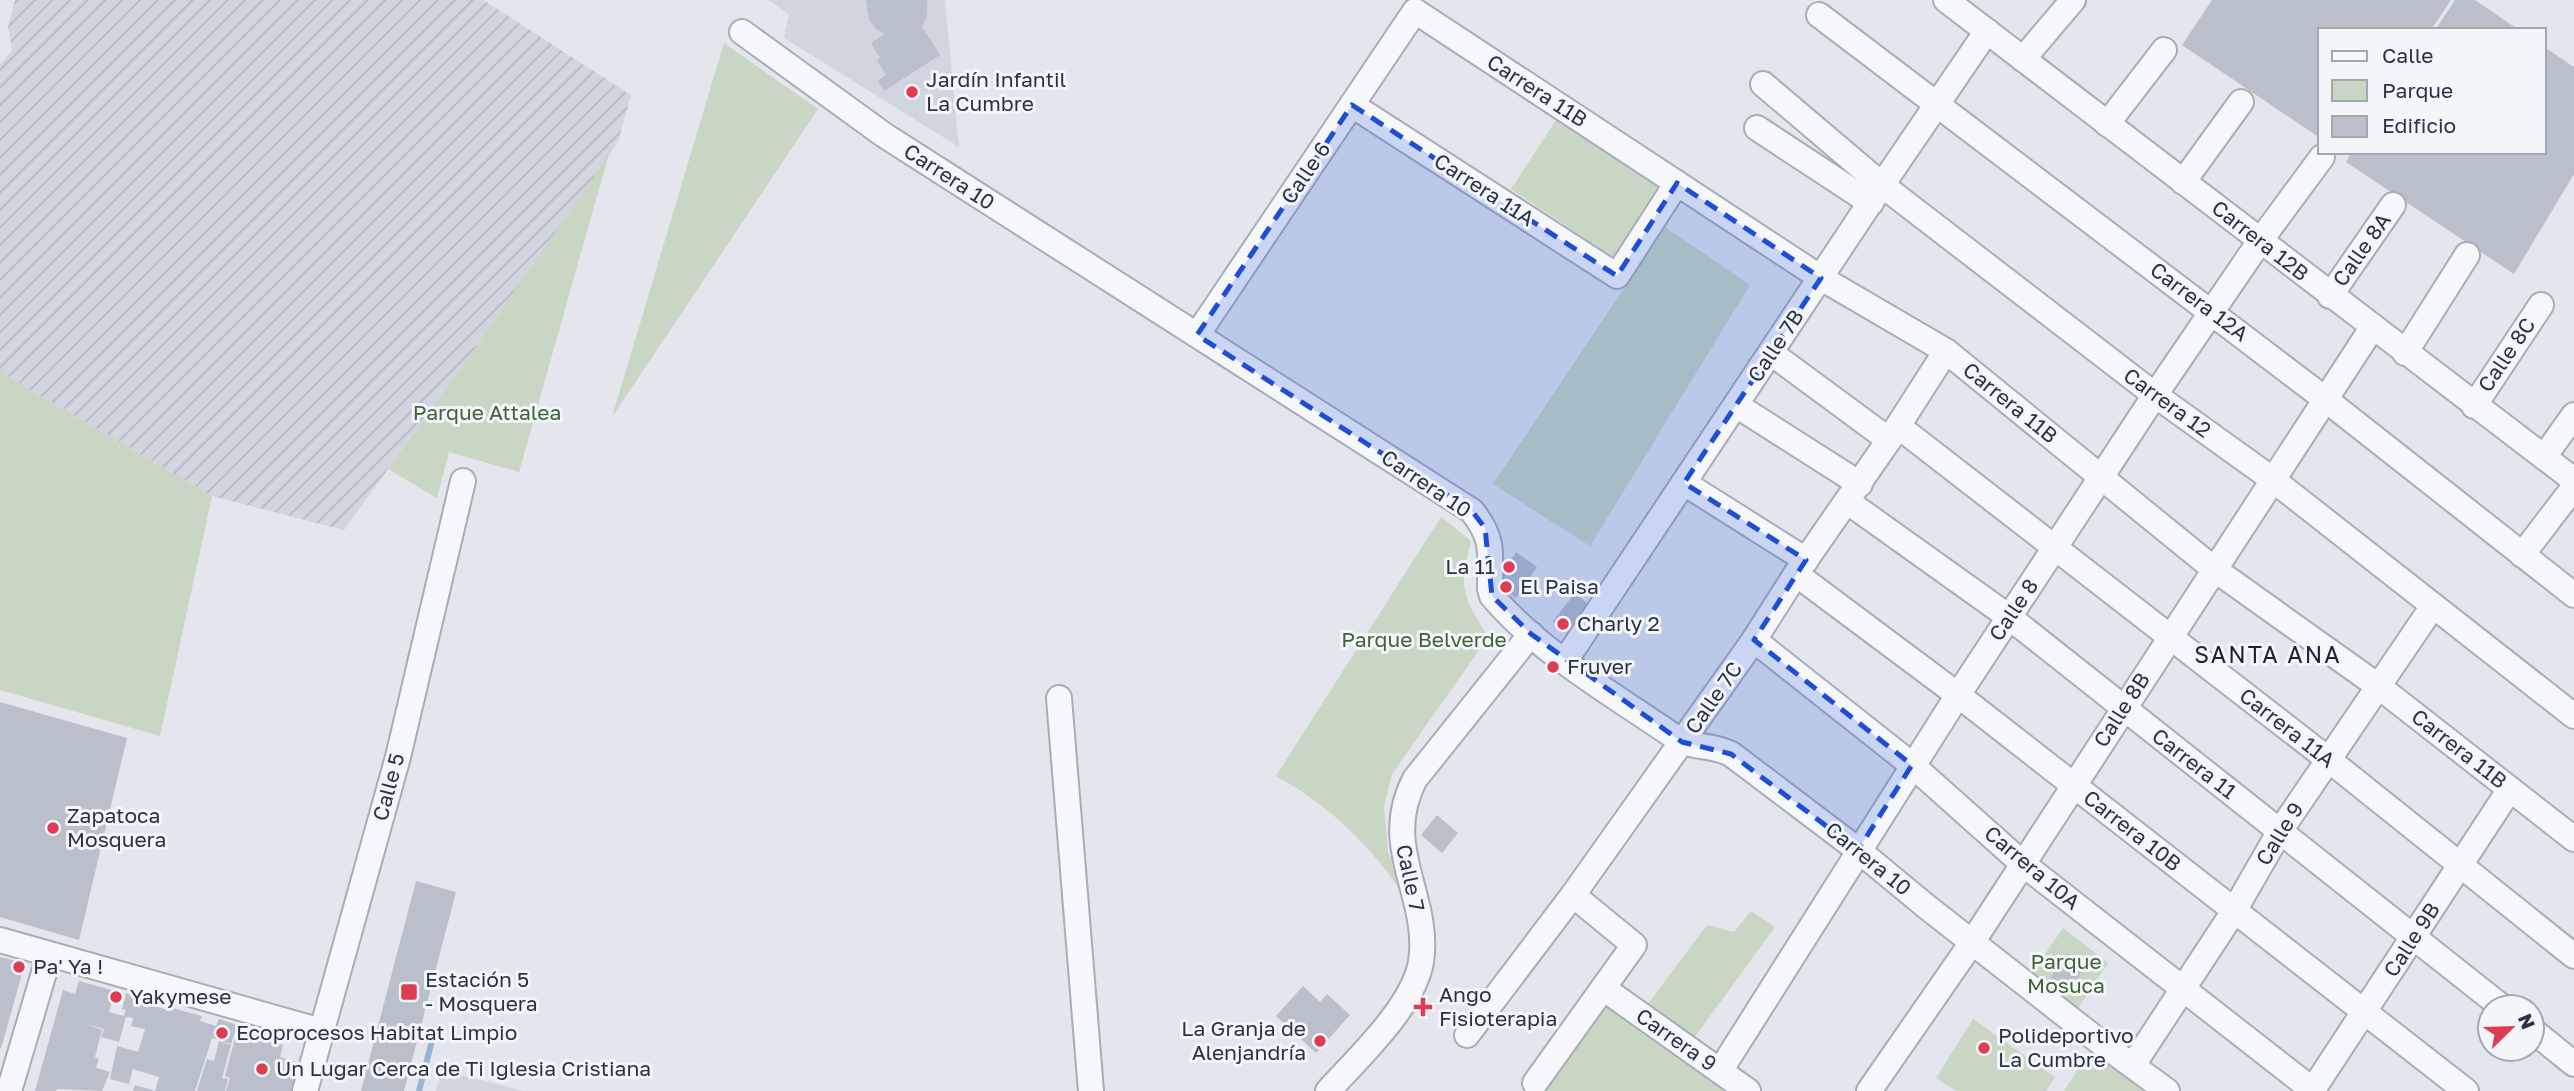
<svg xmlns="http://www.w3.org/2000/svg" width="2574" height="1091" font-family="'Golos Text',sans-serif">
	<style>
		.built { fill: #d0d5df }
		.industrial { fill: url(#industrial-furrows) }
		.green { fill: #c8d7c3 }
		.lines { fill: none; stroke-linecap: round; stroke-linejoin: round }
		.stream { stroke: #9ab4d0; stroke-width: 6 }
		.building { fill: #b9bfcb }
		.minor-casing { stroke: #a7adb7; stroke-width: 28 }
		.minor { stroke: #f6f7fa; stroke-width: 24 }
		.marked { fill: #1d4ed8; fill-opacity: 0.2; stroke: #1d4ed8; stroke-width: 5; stroke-dasharray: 14 9; stroke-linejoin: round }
		.poi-dot { fill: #de3c52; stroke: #f3f6f9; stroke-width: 2.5 }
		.labels { text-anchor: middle; stroke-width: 6; stroke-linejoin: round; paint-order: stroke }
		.poi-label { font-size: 21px; fill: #283347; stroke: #f3f6f9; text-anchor: start }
		.street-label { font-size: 21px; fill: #283347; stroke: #f3f6f9 }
		.park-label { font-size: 21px; fill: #3c6434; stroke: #f3f6f9 }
		.neighbourhood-label { font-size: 23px; letter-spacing: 2px; fill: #1a2438; stroke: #f3f6f9 }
	</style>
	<defs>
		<pattern id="industrial-furrows" width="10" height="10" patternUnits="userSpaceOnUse" patternTransform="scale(1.75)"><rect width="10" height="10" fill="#d0d5df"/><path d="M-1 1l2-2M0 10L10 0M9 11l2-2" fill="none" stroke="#b3b7c1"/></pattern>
	</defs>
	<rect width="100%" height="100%" fill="#e3e6ec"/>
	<!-- built -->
	<g class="built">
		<path d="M 768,0 L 945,0 L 959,147 L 784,38 L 789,14 Z"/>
		<path d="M 442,1070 L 524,1091 L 436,1091 Z"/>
	</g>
	<!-- industrial -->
	<path class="industrial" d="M 15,0 L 483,0 L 631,95 L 618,142 L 473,351 L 344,530 L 212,496 L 0,372 L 0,65 L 12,50 L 8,26 Z"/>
	<!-- green -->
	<g class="green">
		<path d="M 724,43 L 818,109 L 612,417 Z"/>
		<path d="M 1560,114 L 1663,182 L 1614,258 L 1511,189 Z"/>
		<path d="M 609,154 L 519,472 L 449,452 L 437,498 L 388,469 L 473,351 Z"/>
		<path d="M 1665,227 L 1750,285 L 1590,546 L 1493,484 Z"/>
		<path d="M 0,372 L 212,496 L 160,736 L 0,690 Z"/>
		<path d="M 1441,517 L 1471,541 C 1460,586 1460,592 1485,632 L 1479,650 L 1392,774 L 1384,807 L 1388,851 L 1404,897 C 1375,848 1326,803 1276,776 Z"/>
		<path d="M 1751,911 L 1775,927 L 1683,1053 L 1737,1091 L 1541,1091 L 1616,986 L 1648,1004 L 1707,925 L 1734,932 Z"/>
		<path d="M 2063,928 L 2108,963 L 2071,1019 L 2025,983 Z"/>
		<path d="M 1973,1019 L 2055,1077 L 2046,1091 L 1956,1091 L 1936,1078 Z"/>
		<path d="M 2092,1047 L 2152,1091 L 2064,1091 Z"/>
	</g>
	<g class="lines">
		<!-- stream -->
		<path class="stream" d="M 419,1091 L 435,1029"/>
	</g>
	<!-- building -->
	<g class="building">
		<path d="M 866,0 L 927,0 L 927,14 L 922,27 L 940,55 L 884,91 L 878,81 L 886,75 L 877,60 L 880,58 L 871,43 L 885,34 L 876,29 L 869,20 Z"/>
		<path d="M 2212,0 L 2451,0 L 2431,30 L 2320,30 L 2320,138 L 2182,45 Z"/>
		<path d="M 2455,0 L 2475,0 L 2519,30 L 2435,30 Z"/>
		<path d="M 2544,47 L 2574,67 L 2574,174 L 2514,274 L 2346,162 L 2352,152 L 2544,152 Z"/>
		<path d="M 1516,552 L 1537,567 L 1516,598 L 1501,587 L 1499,577 Z"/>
		<path d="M 1575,593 L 1588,604 L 1566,632 L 1553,621 Z"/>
		<path d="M 0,702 L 127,738 L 79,940 L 0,917 Z"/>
		<path d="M 1437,815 L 1458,833 L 1442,853 L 1421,835 Z"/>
		<path d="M 416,881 L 456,892 L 404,1091 L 361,1091 Z"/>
		<path d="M 2068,953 L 2085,966 L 2067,994 L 2049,980 Z"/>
		<path d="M 0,957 L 25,963 L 1,1049 L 0,1048 Z"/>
		<path d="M 79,981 L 115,991 L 109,1012 L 124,1016 L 126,1010 L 122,1009 L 126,993 L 152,1000 L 151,1005 L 171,1011 L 172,1008 L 202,1016 L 200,1021 L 216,1026 L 219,1019 L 237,1025 L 231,1044 L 212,1038 L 195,1091 L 133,1091 L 135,1085 L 155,1091 L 159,1077 L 133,1069 L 129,1084 L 110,1079 L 117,1046 L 138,1052 L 145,1029 L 131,1026 L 133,1018 L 126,1017 L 119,1042 L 101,1037 L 104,1029 L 86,1024 L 102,1030 L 95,1057 L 99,1059 L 96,1068 L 110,1072 L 102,1091 L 57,1089 L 56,1091 L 35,1091 L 63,990 L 75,994 Z"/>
		<path d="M 1303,986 L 1320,1002 L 1327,994 L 1350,1015 L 1316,1053 L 1276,1016 Z"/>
		<path d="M 237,1032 L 283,1045 L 280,1057 L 299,1063 L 291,1091 L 226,1091 L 230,1078 L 225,1076 L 233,1046 L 236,1046 L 233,1045 Z"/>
		<path d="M 219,1041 L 231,1045 L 222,1078 L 228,1079 L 225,1091 L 197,1091 L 207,1059 L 214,1061 Z"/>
	</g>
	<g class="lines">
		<!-- minor casing -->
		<g class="minor-casing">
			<g id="minor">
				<path d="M 1946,0 L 2574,480"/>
				<path d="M 1819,15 L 2325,399 L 2574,595"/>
				<path d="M 742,32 L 884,135 L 1472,511 C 1495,540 1490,554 1490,589 L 1492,596 C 1543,656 1618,697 1682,742 C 1702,748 1713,745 1731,754 L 1858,850 L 1927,907 L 2096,1039 L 2167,1091"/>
				<path d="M 2023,59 L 2073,0"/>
				<path d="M 1763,84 L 1882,185 L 2155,395 L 2272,479 L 2574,716"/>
				<path d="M 1352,105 L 1617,276 L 1677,183"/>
				<path d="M 2107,124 L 2164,50"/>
				<path d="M 1757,128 L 1871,203"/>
				<path d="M 2183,182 L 2241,102"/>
				<path d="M 2330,296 L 2393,205"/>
				<path d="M 1197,335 L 1415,11 L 1821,278 L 1946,351 L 2214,569 L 2378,686 L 2574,839"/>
				<path d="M 1771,353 L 1889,440"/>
				<path d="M 2405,353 L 2467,255"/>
				<path d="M 1736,405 L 1860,484"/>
				<path d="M 2474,406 L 2541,305"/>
				<path d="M 1898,426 L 2329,760 L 2574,956"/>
				<path d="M 2544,457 L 2574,415"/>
				<path d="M 1684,483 L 1806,560"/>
				<path d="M 1848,502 L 2009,617 L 2502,1007"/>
				<path d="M 2522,555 L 2574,487"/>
				<path d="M 1796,574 L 1958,695 L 2466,1091"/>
				<path d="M 1754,640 L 1912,765 L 2023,864 L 2314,1091"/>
				<path d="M 1565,661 L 1882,185 L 1987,31"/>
				<path d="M 1059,698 L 1091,1091"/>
				<path d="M 0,940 L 321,1031"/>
				<path d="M 1603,988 L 1748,1091"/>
				<path d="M 2532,1030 L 2574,1064"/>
				<path d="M 1467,1035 L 1573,895 L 1754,640 L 1796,574 L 1889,440 L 1946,351"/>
				<path d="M 2133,1065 L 2234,911 L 2280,831 L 2433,606"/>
				<path d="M 1720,1071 L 1958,695 L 2155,395 L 2260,241 L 2322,157"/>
				<path d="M 1535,1083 L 1634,945 L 1573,895"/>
				<path d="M 9,1091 L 49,956"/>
				<path d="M 305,1091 L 398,757 L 463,481"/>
				<path d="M 1328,1091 C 1358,1058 1413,1007 1421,962 C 1431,896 1379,847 1415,779 L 1531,634"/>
				<path d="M 1869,1091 L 1973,941 L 2372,328"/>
				<path d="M 2312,1091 L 2510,789"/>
			</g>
		</g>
		<!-- minor -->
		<use href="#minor" class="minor"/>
	</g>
	<!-- marked area -->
	<path class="marked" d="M 1352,105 L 1617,276 L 1677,183 L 1821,278 L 1684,483 L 1806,560 L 1754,640 L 1912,765 L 1858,850 L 1731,754 L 1682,742 L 1531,634 L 1492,596 L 1485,528 L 1472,511 L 1197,335 Z"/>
	<!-- markers -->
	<g class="poi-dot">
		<circle cx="912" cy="92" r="7"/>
		<circle cx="1509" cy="567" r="7"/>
		<circle cx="1506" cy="587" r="7"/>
		<circle cx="1563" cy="624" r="7"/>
		<circle cx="1553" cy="667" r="7"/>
		<circle cx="53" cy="828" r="7"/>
		<circle cx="19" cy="967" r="7"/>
		<rect x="400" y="983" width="18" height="18" rx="3.5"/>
		<circle cx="116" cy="997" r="7"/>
		<path d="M1419.5 996.5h7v7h7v7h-7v7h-7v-7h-7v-7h7z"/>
		<circle cx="222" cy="1033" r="7"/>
		<circle cx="1320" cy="1041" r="7"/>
		<circle cx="1984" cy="1048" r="7"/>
		<circle cx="262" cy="1069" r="7"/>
	</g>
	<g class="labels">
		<!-- poi labels -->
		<g class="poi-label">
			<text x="926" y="87">Jardín Infantil<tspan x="926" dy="24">La Cumbre</tspan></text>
			<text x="1495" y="574" text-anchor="end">La 11</text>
			<text x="1520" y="594">El Paisa</text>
			<text x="1577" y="631">Charly 2</text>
			<text x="1567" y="674">Fruver</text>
			<text x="67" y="823">Zapatoca<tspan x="67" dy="24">Mosquera</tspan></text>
			<text x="33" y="974">Pa' Ya !</text>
			<text x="425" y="987">Estación 5<tspan x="425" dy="24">- Mosquera</tspan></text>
			<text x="1439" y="1002">Ango<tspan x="1439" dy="24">Fisioterapia</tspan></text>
			<text x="130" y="1004">Yakymese</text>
			<text x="1306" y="1036" text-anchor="end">La Granja de<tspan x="1306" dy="24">Alenjandría</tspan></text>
			<text x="236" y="1040">Ecoprocesos Habitat Limpio</text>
			<text x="1998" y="1043">Polideportivo<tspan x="1998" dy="24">La Cumbre</tspan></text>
			<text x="276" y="1076">Un Lugar Cerca de Ti Iglesia Cristiana</text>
		</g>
		<!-- street labels -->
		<g class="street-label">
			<text transform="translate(1537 91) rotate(33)" y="7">Carrera 11B</text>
			<text transform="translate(1306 173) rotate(-56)" y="7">Calle 6</text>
			<text transform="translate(949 177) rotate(33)" y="7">Carrera 10</text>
			<text transform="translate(1484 190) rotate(33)" y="7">Carrera 11A</text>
			<text transform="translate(2260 241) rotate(38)" y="7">Carrera 12B</text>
			<text transform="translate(2362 250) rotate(-55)" y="7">Calle 8A</text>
			<text transform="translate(2199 302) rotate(37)" y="7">Carrera 12A</text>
			<text transform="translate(1776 346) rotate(-56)" y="7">Calle 7B</text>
			<text transform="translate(2507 355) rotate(-56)" y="7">Calle 8C</text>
			<text transform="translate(2010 403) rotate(39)" y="7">Carrera 11B</text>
			<text transform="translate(2167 403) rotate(36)" y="7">Carrera 12</text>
			<text transform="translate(1426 484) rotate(34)" y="7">Carrera 10</text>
			<text transform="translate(2014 610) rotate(-56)" y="7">Calle 8</text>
			<text transform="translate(1714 698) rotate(-55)" y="7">Calle 7C</text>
			<text transform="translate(2122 710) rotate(-57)" y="7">Calle 8B</text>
			<text transform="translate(2287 728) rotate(38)" y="7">Carrera 11A</text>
			<text transform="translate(2459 749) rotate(38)" y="7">Carrera 11B</text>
			<text transform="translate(2194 764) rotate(38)" y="7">Carrera 11</text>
			<text transform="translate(389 787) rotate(-75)" y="7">Calle 5</text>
			<text transform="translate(2132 831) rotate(38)" y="7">Carrera 10B</text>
			<text transform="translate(2280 834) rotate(-58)" y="7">Calle 9</text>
			<text transform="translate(1868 859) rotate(39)" y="7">Carrera 10</text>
			<text transform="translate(2032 868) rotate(40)" y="7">Carrera 10A</text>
			<text transform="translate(1410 878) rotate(78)" y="7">Calle 7</text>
			<text transform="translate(2412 940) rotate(-57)" y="7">Calle 9B</text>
			<text transform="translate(1676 1040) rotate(35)" y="7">Carrera 9</text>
		</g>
		<!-- park labels -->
		<g class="park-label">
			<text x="487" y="420">Parque Attalea</text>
			<text x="1424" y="647">Parque Belverde</text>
			<text x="2066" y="969">Parque<tspan x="2066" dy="24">Mosuca</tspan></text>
		</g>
		<!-- neighbourhood labels -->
		<g class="neighbourhood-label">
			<text x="2268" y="663">SANTA ANA</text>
		</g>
	</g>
	<!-- legend -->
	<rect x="2318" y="28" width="228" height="126" fill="#f3f6f9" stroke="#a2a8b2" stroke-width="2"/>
	<rect x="2332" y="51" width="35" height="10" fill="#f6f7fa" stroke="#a2a8b2" stroke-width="2"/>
	<text x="2382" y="63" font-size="21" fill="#283347">Calle</text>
	<rect x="2332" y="80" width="35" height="21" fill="#c8d7c3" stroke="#a2a8b2" stroke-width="2"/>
	<text x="2382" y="98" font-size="21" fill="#283347">Parque</text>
	<rect x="2332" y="116" width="35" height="21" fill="#b9bfcb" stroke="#a2a8b2" stroke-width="2"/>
	<text x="2382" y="133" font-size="21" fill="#283347">Edificio</text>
	<!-- north arrow -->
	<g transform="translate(2511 1028) rotate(67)"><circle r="33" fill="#f3f6f9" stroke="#a2a8b2" stroke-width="2"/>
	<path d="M0-5L12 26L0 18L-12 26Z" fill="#de3c52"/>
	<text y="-10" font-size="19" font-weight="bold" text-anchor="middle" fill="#283347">N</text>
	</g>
</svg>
